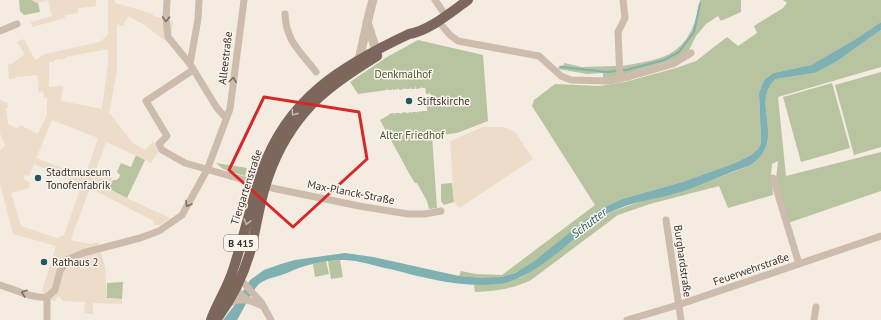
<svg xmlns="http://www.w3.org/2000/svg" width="881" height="320" font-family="'PT Sans',sans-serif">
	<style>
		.green { fill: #b8c4a0 }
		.plaza { fill: #ecdcc8; fill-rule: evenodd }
		.water { fill: #7fb0b2 }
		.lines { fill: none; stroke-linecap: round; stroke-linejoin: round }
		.stream { stroke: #7fb0b2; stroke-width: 2 }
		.minor { stroke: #cdbbac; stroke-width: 7 }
		.tertiary { stroke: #cdbbac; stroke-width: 9 }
		.primary { stroke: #7d675c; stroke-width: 10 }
		.oneway { stroke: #7d6f65 }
		.oneway2 { stroke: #c2b5ac }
		.marked { fill: none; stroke: #d62828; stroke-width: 3; stroke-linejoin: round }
		.poi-dot { fill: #1f5a5e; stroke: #fbf5ee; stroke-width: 1.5 }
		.labels { text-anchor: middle; stroke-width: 3; stroke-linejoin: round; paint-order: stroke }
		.shield { fill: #fbf5ee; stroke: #756b66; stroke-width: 1 }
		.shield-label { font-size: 10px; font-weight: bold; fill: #3b302b }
		.street-label { font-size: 11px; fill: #3b302b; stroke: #fbf5ee }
		.park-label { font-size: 11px; fill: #4a5a2e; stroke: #fbf5ee }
		.poi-label { font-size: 11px; fill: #3b302b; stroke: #fbf5ee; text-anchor: start }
		.water-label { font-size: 12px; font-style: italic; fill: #1f5a5e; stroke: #fbf5ee }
	</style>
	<rect width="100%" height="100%" fill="#f4ebe1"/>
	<!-- green -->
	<g class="green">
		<path d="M 19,0 L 32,0 L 35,2 L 38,3 L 40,12 L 24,15 L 20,11 Z"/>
		<path d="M 700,0 L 741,0 L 741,12 L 721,21 L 718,16 L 706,24 L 696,36 L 689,50 L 678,59 L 623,75 L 622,66 C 654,60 681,59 694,24 C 697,17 698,8 700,0 Z"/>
		<path d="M 783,0 L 881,0 L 881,22 L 854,40 L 811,65 L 773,73 L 764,80 L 759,93 L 761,143 L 758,149 L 751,155 L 735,163 L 682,182 L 622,199 L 597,211 C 575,228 528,273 502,277 C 488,280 473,277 459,276 L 461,271 L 476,274 L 502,275 L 595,205 L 532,106 L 534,100 L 555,84 L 599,86 L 625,82 L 676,68 L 696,61 L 727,37 L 738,46 L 757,33 L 754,26 L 783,8 L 787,3 Z"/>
		<path d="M 881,30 L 881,67 L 778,97 L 786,176 L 881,152 L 881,191 L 788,223 L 776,179 L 778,161 L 772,164 L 771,176 L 773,195 L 728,208 L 719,186 L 650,204 L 618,215 L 531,280 C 513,289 495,291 475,292 L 474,285 L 499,284 L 520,278 L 538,267 L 611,212 L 647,199 L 683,191 L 749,166 C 790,140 748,103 776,79 L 815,73 L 836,62 Z"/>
		<path d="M 418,40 L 483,55 L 488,121 L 457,133 L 432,136 L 437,208 L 429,209 L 427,201 L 417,183 L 415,183 L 410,175 L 380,120 L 389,115 L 389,114 L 394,113 L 395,115 L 395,113 L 400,113 L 400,114 L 401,113 L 406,112 L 406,114 L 407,113 L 411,112 L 412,114 L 412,112 L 417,112 L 418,113 L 418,112 L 423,111 L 423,113 L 423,111 L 427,111 L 427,105 L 430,105 L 431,106 L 431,104 L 433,101 L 435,102 L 433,100 L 434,96 L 433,96 L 430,94 L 430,92 L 429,94 L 426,94 L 425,86 L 425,88 L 422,88 L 421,86 L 421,88 L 416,89 L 415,86 L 415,89 L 411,89 L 410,87 L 410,89 L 405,89 L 405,87 L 404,89 L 399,90 L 399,88 L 398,89 L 393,90 L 393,88 L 392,90 L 388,90 L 387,88 L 387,90 L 358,94 L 350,82 L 387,57 Z"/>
		<path d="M 564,63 L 582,67 L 616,66 L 617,74 L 615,77 L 603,79 L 603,73 L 587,74 L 558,69 L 559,66 L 564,65 Z"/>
		<path d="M 881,72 L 881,147 L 854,155 L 835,85 Z"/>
		<path d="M 832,83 L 850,148 L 801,162 L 783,97 Z"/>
		<path d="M 136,155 L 145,160 L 127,198 L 109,189 L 113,180 L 116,180 L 119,178 L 120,175 L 117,172 L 121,163 L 131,167 Z"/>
		<path d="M 216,163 L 247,168 L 245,176 L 223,169 Z"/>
		<path d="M 452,183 L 454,202 L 444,205 L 441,201 L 441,184 Z"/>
		<path d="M 340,260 L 343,277 L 331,279 L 328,261 Z"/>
		<path d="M 326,261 L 329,274 L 315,277 L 313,264 Z"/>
		<path d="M 123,282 L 122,299 L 107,298 L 107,283 Z"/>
	</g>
	<!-- plaza -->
	<g class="plaza">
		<path d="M 32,0 L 96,0 L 96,6 L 78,8 L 78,13 L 65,15 L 65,18 L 32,27 L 31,22 L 52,16 L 48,0 L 38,3 L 35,2 Z"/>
		<path d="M 108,0 L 115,0 L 115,3 L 144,11 L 145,12 L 153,14 L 153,16 L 173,21 L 171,35 L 164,40 L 145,25 L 128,16 L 123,26 L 117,24 L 117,71 L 109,113 L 134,144 L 145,150 L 153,142 L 159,151 L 152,161 L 152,163 L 106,142 L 96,169 L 98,170 L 98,171 L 111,177 L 112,179 L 107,189 L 170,218 L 160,225 L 153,225 L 154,221 L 90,188 L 71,239 L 73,241 L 91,244 L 98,242 L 105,267 L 107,298 L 122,299 L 122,304 L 93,303 L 93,314 L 84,313 L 85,302 L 63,301 L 59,296 L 57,297 L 55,301 L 51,300 L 42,291 L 56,246 L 13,234 L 0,184 L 0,150 L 5,146 L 0,133 L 0,100 L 2,100 L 3,102 L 7,102 L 8,108 L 6,108 L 8,124 L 18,129 L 20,125 L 38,134 L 47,115 L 47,98 L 44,98 L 43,91 L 39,92 L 38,87 L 39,86 L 37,75 L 15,77 L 15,79 L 9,79 L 8,65 L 11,63 L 12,64 L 25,54 L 17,42 L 24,39 L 35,60 L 45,54 L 100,42 L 108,35 ZM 108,49 L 108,64 L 102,109 L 61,101 L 63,86 L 49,87 L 49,62 L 54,62 L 54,60 L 65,59 L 65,57 ZM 52,120 L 98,138 L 85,177 L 36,158 ZM 34,164 L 82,184 L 64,235 L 57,238 L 21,226 L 11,193 L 29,188 L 31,183 L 23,179 L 25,175 L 29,176 Z"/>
		<path d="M 483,127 L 504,127 L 515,132 L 533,159 L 459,208 L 454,202 L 450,141 Z"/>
	</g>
	<!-- water -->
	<path class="water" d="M 881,22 L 881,30 L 836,62 L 815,73 L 776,79 C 748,103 790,140 749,166 C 727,173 706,183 684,191 C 657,200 625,201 601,218 C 573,238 532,281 498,284 C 462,288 424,278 390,269 C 374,266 357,259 340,260 C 322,261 303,265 287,273 C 278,277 268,277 259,284 C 252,291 243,310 237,320 L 223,320 L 234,306 L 250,280 L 264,270 L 281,264 L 295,260 L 345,253 L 373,257 L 459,276 L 482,278 L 502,277 L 515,273 L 533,262 L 597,211 L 622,199 L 682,182 L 735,163 L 751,155 L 758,149 L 761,143 L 759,93 L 764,80 L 773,73 L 811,65 L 854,40 Z"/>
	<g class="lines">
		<!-- stream -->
		<path class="stream" d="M 561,67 L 607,72 L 626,70 L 664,60 L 679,52 L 694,32 L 700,4"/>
		<!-- minor -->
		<g class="minor">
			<path d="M 167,0 L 166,19 L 168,37 L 190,64 L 217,108 L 226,118"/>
			<path d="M 435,0 L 446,16"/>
			<path d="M 285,14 C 286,41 300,51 316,72"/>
			<path d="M 438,21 L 450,35 L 458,41 L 539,56 L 561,76 L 571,80 L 609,81 L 628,77 L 673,64 L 691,53"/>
			<path d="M 0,31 L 17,24"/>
			<path d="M 190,64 L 198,19 L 199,0"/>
			<path d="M 193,70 L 146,101 L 167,136 L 159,144 L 162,150 L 185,163 L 272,188 L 359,206 L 408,214 L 425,214 L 441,211"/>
			<path d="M 620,79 L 618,32 L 625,18 L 623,0"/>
			<path d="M 773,178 L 799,264"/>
			<path d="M 666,220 L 681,320"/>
			<path d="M 240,279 L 261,302 L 271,320"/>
			<path d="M 0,285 C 14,289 32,299 47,297"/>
			<path d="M 233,288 L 248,300 L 263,306"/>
			<path d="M 227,304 L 237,300 L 248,300"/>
			<path d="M 47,320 L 47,297 L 55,290 L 60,271 L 67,260 L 83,253 L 140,238 L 159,231 L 182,215 L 207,170 L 230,109 L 244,0"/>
			<path d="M 627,320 L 678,305 L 881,236"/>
			<path d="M 814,320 L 816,307"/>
		</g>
		<!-- tertiary -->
		<g class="tertiary">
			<path d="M 367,22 L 378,56"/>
			<path d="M 359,59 C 364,40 367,20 373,0"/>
		</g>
		<!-- primary -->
		<g class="primary">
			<path d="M 211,320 C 217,303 228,287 233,270 C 244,237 251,203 262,171 C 287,98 343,65 409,34 C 429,31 451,12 468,0"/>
			<path d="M 216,320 C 232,299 244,274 251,249 C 256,228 259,207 265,187 C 273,160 287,133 305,112 C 323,90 353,71 377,56"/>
		</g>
	</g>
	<!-- one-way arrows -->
	<defs><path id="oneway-chevron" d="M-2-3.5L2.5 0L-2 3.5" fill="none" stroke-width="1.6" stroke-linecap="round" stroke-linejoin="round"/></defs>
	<g class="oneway">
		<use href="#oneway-chevron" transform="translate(166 19) rotate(92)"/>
		<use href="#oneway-chevron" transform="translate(233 80) rotate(-83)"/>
		<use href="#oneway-chevron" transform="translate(188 204) rotate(120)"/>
		<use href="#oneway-chevron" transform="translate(24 293) rotate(-162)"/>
	</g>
	<g class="oneway2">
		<use href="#oneway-chevron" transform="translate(294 113) rotate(125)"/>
		<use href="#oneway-chevron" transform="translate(247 222) rotate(105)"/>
	</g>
	<!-- marked area -->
	<path class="marked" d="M 264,97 L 359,112 L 367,159 L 293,227 L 229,170 Z"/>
	<!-- markers -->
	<g class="poi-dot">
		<circle cx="409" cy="101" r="4"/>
		<circle cx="38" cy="178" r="4"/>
		<circle cx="44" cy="262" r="4"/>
	</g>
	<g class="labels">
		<!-- shield labels -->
		<rect class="shield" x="224" y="235" width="34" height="16" rx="3"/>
		<g class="shield-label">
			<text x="241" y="247">B 415</text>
		</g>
		<!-- street labels -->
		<g class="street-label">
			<text transform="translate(225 58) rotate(-83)" y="4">Alleestraße</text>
			<text transform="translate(246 187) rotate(-72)" y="4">Tiergartenstraße</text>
			<text transform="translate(351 192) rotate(11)" y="4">Max-Planck-Straße</text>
			<text transform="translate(683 261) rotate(82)" y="4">Burghardstraße</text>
			<text transform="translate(751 269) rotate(-19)" y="4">Feuerwehrstraße</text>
		</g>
		<!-- park labels -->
		<g class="park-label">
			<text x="403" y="78">Denkmalhof</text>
			<text x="412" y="139">Alter Friedhof</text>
		</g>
		<!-- poi labels -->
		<g class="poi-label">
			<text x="417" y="105">Stiftskirche</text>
			<text x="46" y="176">Stadtmuseum<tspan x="46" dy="13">Tonofenfabrik</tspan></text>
			<text x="52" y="266">Rathaus 2</text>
		</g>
		<!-- water labels -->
		<g class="water-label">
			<text transform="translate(589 223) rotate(-37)" y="4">Schutter</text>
		</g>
	</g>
</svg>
